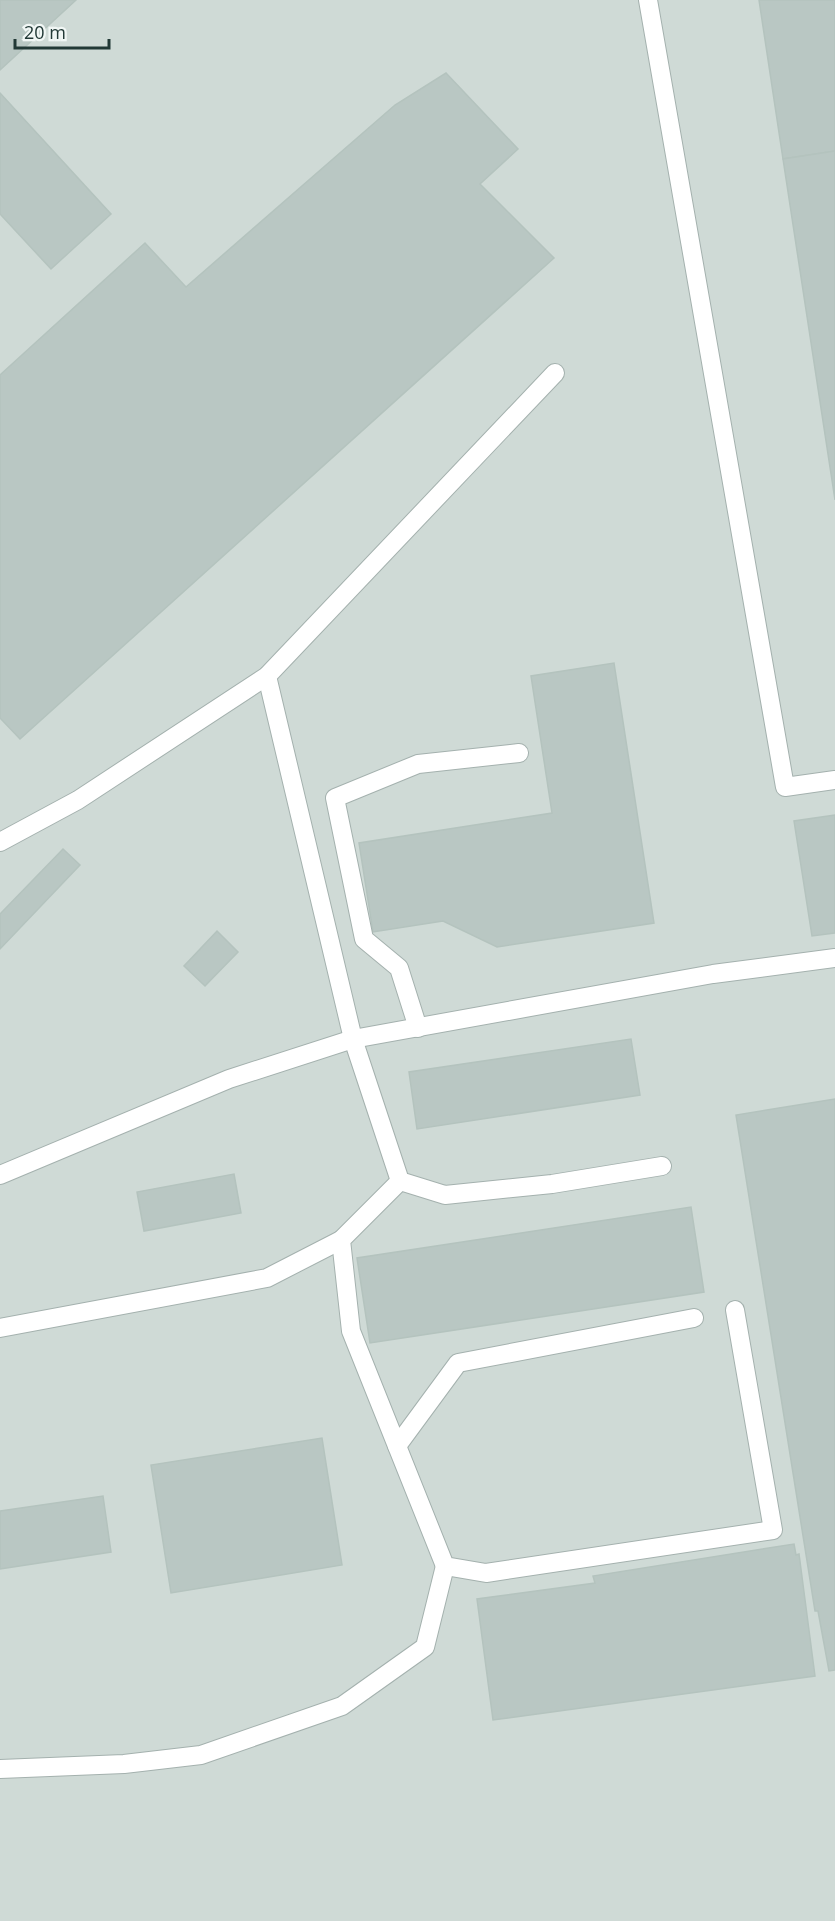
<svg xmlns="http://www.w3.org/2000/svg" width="835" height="1921" font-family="'Open Sans',sans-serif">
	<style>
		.built { fill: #cfdad6 }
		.building { fill: #b9c7c3; stroke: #b4c3be; stroke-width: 1.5 }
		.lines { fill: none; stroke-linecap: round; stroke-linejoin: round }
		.lane-casing { stroke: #a4b1ae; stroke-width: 20 }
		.lane { stroke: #fff; stroke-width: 18 }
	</style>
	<rect width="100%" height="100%" fill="#e1eae7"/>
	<!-- built -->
	<rect class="built" x="0" y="0" width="835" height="1921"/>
	<!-- building -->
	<g class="building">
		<path d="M 0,0 L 76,0 L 0,70 Z"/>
		<path d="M 759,0 L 835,0 L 835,151 L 783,159 Z"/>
		<path d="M 446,73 L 518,149 L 480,184 L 554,258 L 20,739 L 0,718 L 0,375 L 145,243 L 186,287 L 395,105 Z"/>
		<path d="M 0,93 L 111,214 L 51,269 L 0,214 Z"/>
		<path d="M 835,151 L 835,500 L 783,159 Z"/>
		<path d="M 614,663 L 654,923 L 497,947 L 443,921 L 373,932 L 359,843 L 552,813 L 531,676 Z"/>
		<path d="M 835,815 L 835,933 L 812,936 L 794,821 Z"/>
		<path d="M 63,849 L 80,865 L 0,949 L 0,914 Z"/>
		<path d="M 217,931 L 238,952 L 205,986 L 184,966 Z"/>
		<path d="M 631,1039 L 640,1095 L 417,1129 L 409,1072 Z"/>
		<path d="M 835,1099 L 835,1670 L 829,1671 L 818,1611 L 815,1611 L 736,1115 Z"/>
		<path d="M 234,1174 L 241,1213 L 144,1231 L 137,1192 Z"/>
		<path d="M 691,1207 L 704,1292 L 370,1343 L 357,1258 Z"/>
		<path d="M 322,1438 L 342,1565 L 171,1593 L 151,1465 Z"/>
		<path d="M 103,1496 L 111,1552 L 0,1569 L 0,1511 Z"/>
		<path d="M 794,1544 L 796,1555 L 799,1554 L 815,1676 L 493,1720 L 477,1599 L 595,1583 L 593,1576 Z"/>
	</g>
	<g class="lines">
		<!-- lane casing -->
		<g class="lane-casing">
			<g id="lane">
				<path d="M 648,0 L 785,787 L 835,780"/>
				<path d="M 267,676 L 353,1039 L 400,1181 L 445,1195 L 552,1184 L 662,1166"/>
				<path d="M 0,842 L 78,800 L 267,676 L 555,373"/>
				<path d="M 418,1028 L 399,968 L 364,939 L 335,798 L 418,764 L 519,753"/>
				<path d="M 0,1175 L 229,1079 L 353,1039 L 713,974 L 835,958"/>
				<path d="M 400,1181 L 341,1240 L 351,1331 L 445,1566 L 486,1573 L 773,1530 L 735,1310"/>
				<path d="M 0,1328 L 267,1278 L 341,1240"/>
				<path d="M 397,1446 L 458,1363 L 694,1318"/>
				<path d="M 0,1769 L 124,1764 L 201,1755 L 342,1706 L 425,1647 L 445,1566"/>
			</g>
		</g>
		<!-- lane -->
		<use href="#lane" class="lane"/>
	</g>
	<!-- scale -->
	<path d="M15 39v9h94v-9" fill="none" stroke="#223936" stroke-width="3"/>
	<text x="24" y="39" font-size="18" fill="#223936" stroke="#f1f7f5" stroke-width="4.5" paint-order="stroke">20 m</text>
</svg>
